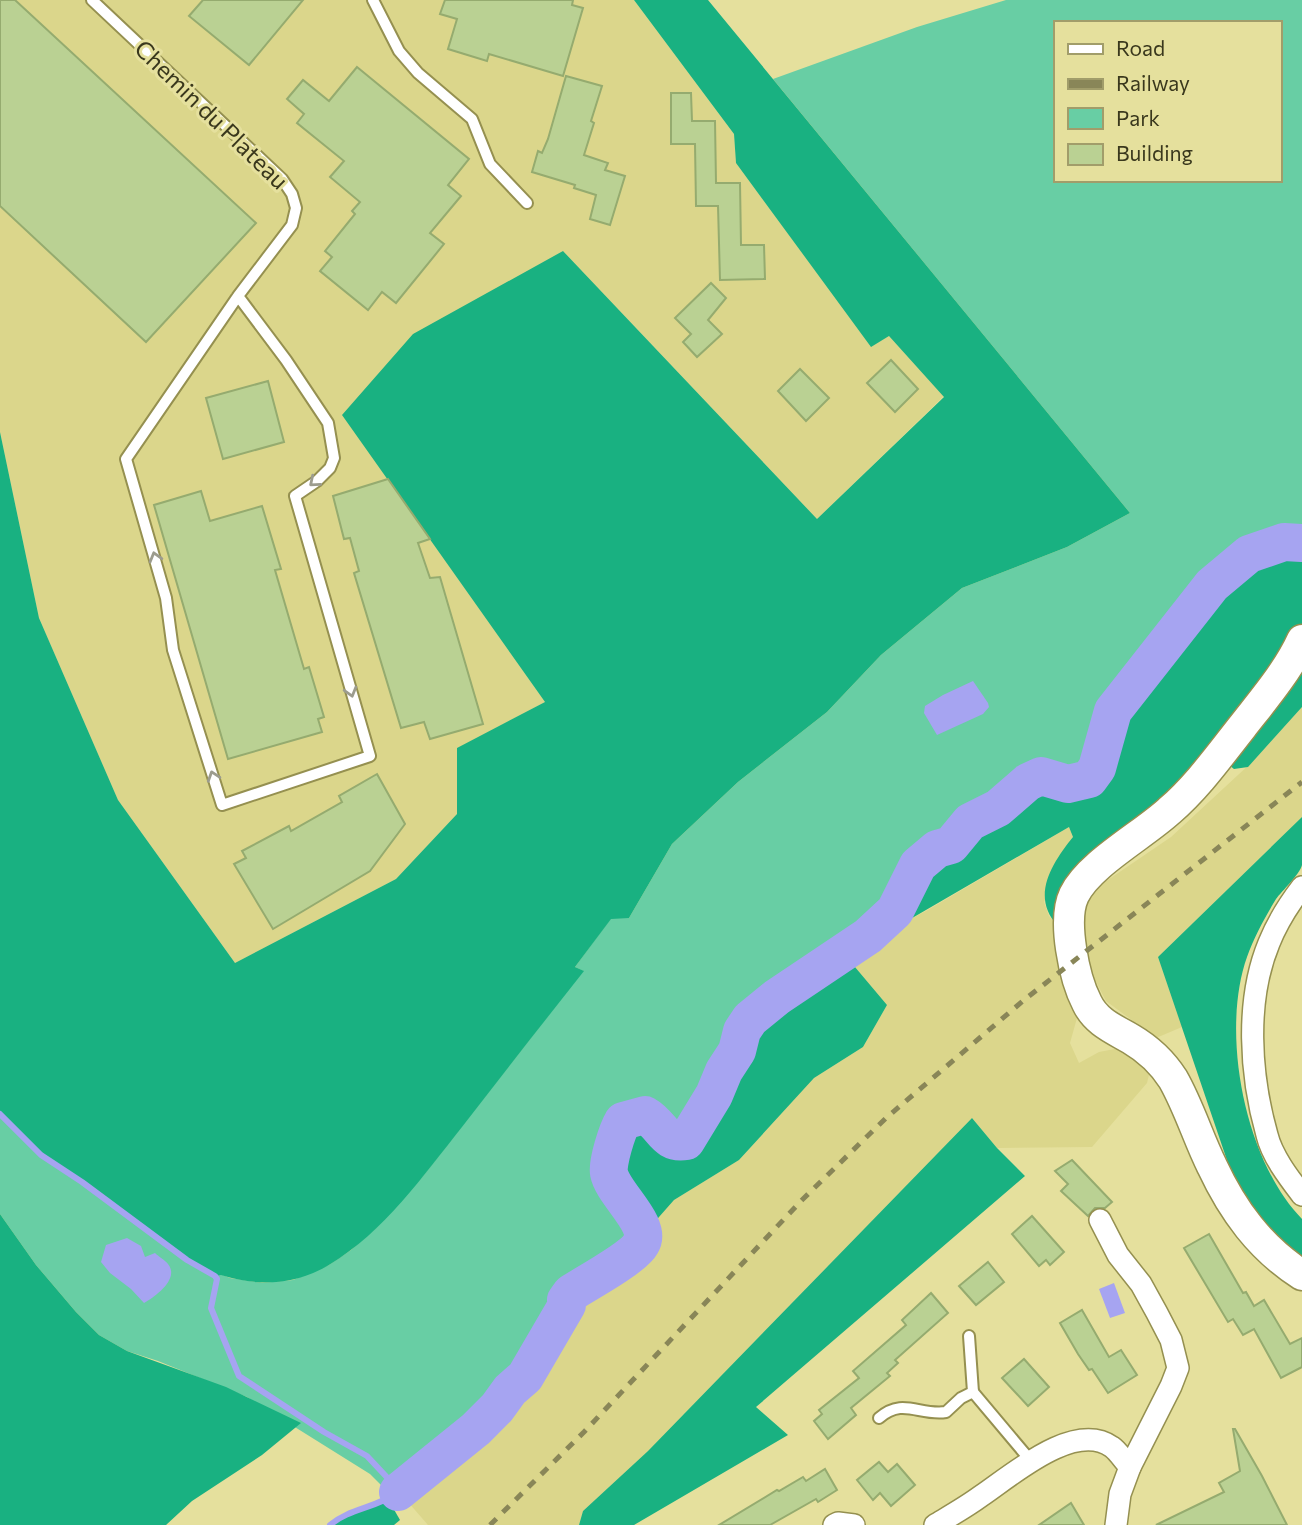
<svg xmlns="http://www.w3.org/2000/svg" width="1302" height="1525" font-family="Commissioner,sans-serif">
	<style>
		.built { fill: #dbd68b }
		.green { fill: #68cea4; fill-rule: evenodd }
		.forest { fill: #19b181 }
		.water { fill: #a6a4f1 }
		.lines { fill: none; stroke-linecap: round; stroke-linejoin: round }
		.stream { stroke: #a6a4f1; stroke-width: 6 }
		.river { stroke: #a6a4f1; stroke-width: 38 }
		.building { fill: #bad193; stroke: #95ab6f; stroke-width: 2 }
		.lane-casing { stroke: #959050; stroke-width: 14 }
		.street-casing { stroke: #959050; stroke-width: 24 }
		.secondary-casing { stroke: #959050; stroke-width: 33 }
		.lane { stroke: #fff; stroke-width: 10 }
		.street { stroke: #fff; stroke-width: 21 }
		.secondary { stroke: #fff; stroke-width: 30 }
		.rail { stroke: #898658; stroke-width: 5; stroke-dasharray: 9 9; stroke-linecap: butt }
		.oneway { stroke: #9c9c8e }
		.labels { text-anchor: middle; stroke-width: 6; stroke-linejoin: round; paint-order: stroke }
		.street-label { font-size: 24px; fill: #3a381d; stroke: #e5e09d }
	</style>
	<rect width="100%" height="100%" fill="#e5e09d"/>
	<!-- built -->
	<g class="built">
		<path d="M 0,0 L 634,0 L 734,134 L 736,163 L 871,346 L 889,336 L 944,396 L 817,519 L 563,251 L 343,415 L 545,702 L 458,748 L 457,814 L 396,879 L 235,963 L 118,800 L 39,618 L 0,432 Z"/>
		<path d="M 1302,707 L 1302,817 L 1158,957 L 1182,1027 L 1156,1038 L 1106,1001 L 1093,976 L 1074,978 L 1077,1018 L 1070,1043 L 1079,1063 L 1099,1052 L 1120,1048 L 1152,1062 L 1147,1083 L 1092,1147 L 997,1148 L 972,1118 L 648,1451 L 583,1511 L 579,1525 L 428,1525 L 401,1494 L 485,1429 L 511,1400 L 544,1373 L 590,1287 L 645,1249 L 649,1240 L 648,1229 L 674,1200 L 739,1160 L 814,1078 L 863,1047 L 887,1005 L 847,958 L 880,935 L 926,911 L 1069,827 L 1073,837 L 1044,902 L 1049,916 L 1058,926 L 1081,924 L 1088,902 L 1099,886 L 1171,837 L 1252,762 Z"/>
	</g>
	<!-- green -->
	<path class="green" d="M 1006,0 L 1302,0 L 1302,543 L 1284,542 L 1212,585 L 1113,711 L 1097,768 L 1089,779 L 1068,784 L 1041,776 L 1028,782 L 998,808 L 970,822 L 951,845 L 937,849 L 918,864 L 895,911 L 868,936 L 841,956 L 777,997 L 742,1031 L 737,1051 L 686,1141 C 671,1144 668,1138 660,1126 L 623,1121 C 618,1131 607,1163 609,1173 C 614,1193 652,1226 641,1244 C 633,1258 587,1283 571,1294 L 566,1300 L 567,1305 L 525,1377 L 510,1390 L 497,1408 L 476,1429 L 392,1496 L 370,1474 L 247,1397 L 158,1361 L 127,1351 L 99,1335 L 76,1312 L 36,1265 L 0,1214 L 0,1114 L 41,1155 L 82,1182 L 187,1260 L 230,1278 L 262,1283 L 293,1280 L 329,1265 L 351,1250 L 376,1228 L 423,1176 L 583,971 L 575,967 L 611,918 L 629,918 L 672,844 L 738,782 L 827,712 L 881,655 L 962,588 L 1067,547 L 1130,513 L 773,79 L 917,27 ZM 1055,23 L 1279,23 L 1279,180 L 1055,180 Z"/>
	<!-- forest -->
	<g class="forest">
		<path d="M 634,0 L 708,0 L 1130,513 L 1067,547 L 962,588 L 881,655 L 827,712 L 738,782 L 672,844 L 629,918 L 611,919 L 575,967 L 584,971 C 543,1023 502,1075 462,1127 C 423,1176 384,1232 329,1265 C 295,1285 258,1287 221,1275 L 215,1276 L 187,1260 L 82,1182 L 41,1155 L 0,1114 L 0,432 L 39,618 L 118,800 L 235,963 L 396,879 L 457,814 L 457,748 L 545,702 L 342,415 L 413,334 L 563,251 L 817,519 L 944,397 L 889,336 L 871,347 L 736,163 L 734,134 Z"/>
		<path d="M 1284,542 L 1302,543 L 1302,707 L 1248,767 L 1234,769 L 1219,757 L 1058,926 C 1030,897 1052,863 1073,837 L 1069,827 L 895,928 L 861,941 L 895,911 L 918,865 L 937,849 L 951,845 L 970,822 L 998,808 L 1028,782 L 1041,776 L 1068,784 L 1089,779 L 1097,768 L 1113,711 L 1212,585 L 1249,554 Z"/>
		<path d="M 1302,817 C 1302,831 1302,851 1302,865 C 1300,874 1282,891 1276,899 C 1265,917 1254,937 1247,957 C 1220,1033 1245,1161 1302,1219 L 1302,1262 L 1270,1237 L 1232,1175 L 1158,957 Z"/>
		<path d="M 844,954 L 887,1005 L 863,1047 L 814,1078 L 739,1160 L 674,1200 L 644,1234 L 644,1229 L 614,1185 L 608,1170 L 623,1121 L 645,1115 C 663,1125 664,1145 686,1141 L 714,1095 L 724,1071 L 737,1051 L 742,1031 L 750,1019 L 777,997 Z"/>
		<path d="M 972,1118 L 997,1148 L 1025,1176 L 756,1407 L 788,1435 L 634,1525 L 579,1525 L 583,1511 L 648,1451 Z"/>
		<path d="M 0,1214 L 36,1265 L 76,1312 L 99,1335 L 127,1351 L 226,1387 L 301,1423 L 262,1455 L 192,1501 L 166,1525 L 0,1525 Z"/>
		<path d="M 590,1287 L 544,1373 L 511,1400 L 529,1379 L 572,1307 L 574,1298 Z"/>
		<path d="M 388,1499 L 400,1520 L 394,1525 L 330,1525 L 355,1510 Z"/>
	</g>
	<!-- water -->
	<g class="water">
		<path d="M 1256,538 L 1262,540 L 1263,561 L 1246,566 L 1229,558 C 1233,546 1244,541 1256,538 Z"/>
		<path d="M 973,681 L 988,703 L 989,707 L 983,714 L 937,735 L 924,713 L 925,706 L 943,695 Z"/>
		<path d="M 127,1238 L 141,1246 L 145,1257 L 155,1253 C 159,1257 165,1260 168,1264 C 180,1279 155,1297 144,1303 L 131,1289 L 110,1273 L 101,1262 L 106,1245 Z"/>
		<path d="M 1114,1283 L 1125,1313 L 1110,1318 L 1099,1289 Z"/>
	</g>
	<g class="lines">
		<!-- stream -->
		<path class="stream" d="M 0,1114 L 41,1155 L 82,1182 L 187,1260 L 215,1276 L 217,1279 L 211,1308 L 239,1376 L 324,1432 L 367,1456 L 397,1488 L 398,1492 C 377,1508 350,1508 330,1525"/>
		<!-- river -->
		<path class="river" d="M 398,1492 L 476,1429 L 497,1408 L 510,1390 L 525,1377 L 567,1305 L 566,1300 L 571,1293 C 587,1283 633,1258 641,1244 C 653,1225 613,1194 609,1173 C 607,1163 617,1131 623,1121 L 645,1115 C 663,1125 664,1145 686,1141 L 714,1095 L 724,1071 L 737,1051 L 742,1031 L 750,1019 L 777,997 L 868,936 L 895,911 L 918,865 L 937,849 L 951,845 L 970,822 L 998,808 L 1028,782 L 1041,776 L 1068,784 L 1089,779 L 1097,768 L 1113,711 L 1212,585 L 1249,554 L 1284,542 L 1302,543"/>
	</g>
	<!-- building -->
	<g class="building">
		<path d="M 0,0 L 15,0 L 256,223 L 146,342 L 0,206 Z"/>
		<path d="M 203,0 L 303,0 L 249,65 L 189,16 Z"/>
		<path d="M 445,0 L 573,0 L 572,5 L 583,8 L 563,76 L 489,54 L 487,61 L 448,49 L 457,19 L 440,14 Z"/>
		<path d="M 357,67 L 469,159 L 448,185 L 461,196 L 430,233 L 444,244 L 396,303 L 382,292 L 368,310 L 320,271 L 332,257 L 325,251 L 355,214 L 352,211 L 360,202 L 330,177 L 344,161 L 297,123 L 304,114 L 287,99 L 303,80 L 329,101 Z"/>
		<path d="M 566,76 L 602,86 L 591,121 L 594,123 L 584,155 L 608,163 L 605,170 L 625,176 L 610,225 L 590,219 L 596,195 L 574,188 L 575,185 L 532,172 L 538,151 L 542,153 L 548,139 Z"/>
		<path d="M 671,93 L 691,93 L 692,121 L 715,121 L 716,183 L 740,183 L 741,245 L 764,245 L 765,279 L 720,280 L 718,206 L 696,206 L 695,144 L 671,144 Z"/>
		<path d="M 711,283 L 726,298 L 708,320 L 722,334 L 697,357 L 683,342 L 691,334 L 675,318 Z"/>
		<path d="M 891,360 L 918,389 L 895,412 L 867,383 Z"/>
		<path d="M 800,369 L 829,398 L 806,421 L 778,391 Z"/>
		<path d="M 268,381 L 284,442 L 223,459 L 206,398 Z"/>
		<path d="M 388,479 L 430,539 L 418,543 L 430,578 L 440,577 L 483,724 L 430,739 L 424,722 L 401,728 L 354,573 L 359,571 L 350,538 L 344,539 L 333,496 Z"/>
		<path d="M 201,491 L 210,521 L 262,506 L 281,569 L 275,570 L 304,669 L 309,667 L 324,717 L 318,719 L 322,732 L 228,759 L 154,505 Z"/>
		<path d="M 377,774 L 405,824 L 370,871 L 273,929 L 234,864 L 246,858 L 242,851 L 289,826 L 291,831 L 342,802 L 339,796 Z"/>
		<path d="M 1072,1160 L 1112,1202 L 1105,1208 L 1095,1208 L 1088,1216 L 1061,1191 L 1068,1184 L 1055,1171 Z"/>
		<path d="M 1032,1216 L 1064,1252 L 1050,1265 L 1046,1260 L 1039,1266 L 1012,1234 Z"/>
		<path d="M 1209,1234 L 1243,1293 L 1246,1292 L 1254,1306 L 1264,1300 L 1290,1344 L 1302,1338 L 1302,1367 L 1281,1378 L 1254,1329 L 1243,1335 L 1233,1319 L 1228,1322 L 1184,1248 Z"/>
		<path d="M 988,1262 L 1004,1282 L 976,1305 L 959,1286 Z"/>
		<path d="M 931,1293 L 948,1313 L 895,1360 L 898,1363 L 887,1373 L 890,1376 L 851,1408 L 856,1415 L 828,1439 L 814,1421 L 822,1414 L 819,1410 L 859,1378 L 853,1371 L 906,1325 L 902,1320 Z"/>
		<path d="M 1082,1310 L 1109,1357 L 1121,1350 L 1137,1375 L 1108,1393 L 1092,1369 L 1089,1370 L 1078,1354 L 1060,1323 Z"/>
		<path d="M 1024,1359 L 1049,1387 L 1028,1406 L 1002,1378 Z"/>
		<path d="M 1233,1429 L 1235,1429 L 1262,1476 L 1287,1525 L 1156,1525 L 1224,1492 L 1219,1483 L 1240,1471 Z"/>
		<path d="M 879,1462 L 888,1472 L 897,1464 L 915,1485 L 891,1506 L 880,1493 L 873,1500 L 857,1480 Z"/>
		<path d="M 825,1469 L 837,1490 L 818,1502 L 816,1499 L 770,1525 L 719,1525 L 777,1490 L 779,1491 L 803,1477 L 806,1481 Z"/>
		<path d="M 1071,1503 L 1084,1525 L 1039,1525 Z"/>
	</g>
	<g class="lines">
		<!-- lane casing -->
		<g class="lane-casing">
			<g id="lane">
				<path d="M 92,0 L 282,179 L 292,194 L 296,208 L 292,225 L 238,296 L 126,459 L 166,598 L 173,650 L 222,805 L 370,756 L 295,496 L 317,481 L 330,468 L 334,458 L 328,423 L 286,360 L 238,296"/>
				<path d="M 373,0 L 399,51 L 418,73 L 472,119 L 490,164 L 527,203"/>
				<path d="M 973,1392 L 1031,1461"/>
				<path d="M 879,1418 C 903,1397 919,1416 946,1412 L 961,1398 L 973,1392 L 969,1336"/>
			</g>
		</g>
		<!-- street casing -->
		<g class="street-casing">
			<g id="street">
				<path d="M 1302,887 C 1289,904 1277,923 1269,943 C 1245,1001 1250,1075 1267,1135 C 1272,1156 1289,1178 1302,1195"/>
				<path d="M 1100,1220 L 1118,1255 L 1141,1284 L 1157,1313 L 1171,1340 L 1178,1368 L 1171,1386 L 1130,1467"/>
				<path d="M 834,1525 L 838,1523 L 854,1525"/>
				<path d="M 935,1525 C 950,1516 966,1507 981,1496 C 1011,1476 1074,1420 1112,1447 C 1118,1451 1124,1461 1130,1467 L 1120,1494 L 1116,1525"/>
			</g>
		</g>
		<!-- secondary casing -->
		<g class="secondary-casing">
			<path id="secondary" d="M 1302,640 C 1288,671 1263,700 1242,727 C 1219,756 1197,787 1169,811 C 1143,835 1089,864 1074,895 C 1062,920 1074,978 1087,1003 C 1096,1022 1114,1029 1131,1039 C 1148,1049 1162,1062 1173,1079 C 1189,1107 1198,1138 1212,1166 C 1233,1211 1260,1248 1302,1275"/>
		</g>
		<!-- lane -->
		<use href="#lane" class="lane"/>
		<!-- street -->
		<use href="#street" class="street"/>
		<!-- secondary -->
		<use href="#secondary" class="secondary"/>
		<!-- rail -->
		<path class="rail" d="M 490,1525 L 584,1432 L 802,1200 L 886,1118 L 1024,1000 L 1302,782"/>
	</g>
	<!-- one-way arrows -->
	<defs><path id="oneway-chevron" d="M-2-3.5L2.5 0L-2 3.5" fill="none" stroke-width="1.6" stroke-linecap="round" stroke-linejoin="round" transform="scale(1.75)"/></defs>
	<g class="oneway">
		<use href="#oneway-chevron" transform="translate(314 482) rotate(140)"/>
		<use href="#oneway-chevron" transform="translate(155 557) rotate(-106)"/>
		<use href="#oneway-chevron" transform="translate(351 692) rotate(74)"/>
		<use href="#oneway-chevron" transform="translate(213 776) rotate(-108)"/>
	</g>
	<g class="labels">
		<!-- street labels -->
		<g class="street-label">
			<text transform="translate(211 115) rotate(44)" y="8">Chemin du Plateau</text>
		</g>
	</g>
	<!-- legend -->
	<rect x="1054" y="21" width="228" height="161" fill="#e5e09d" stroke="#a19d6a" stroke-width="2"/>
	<rect x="1068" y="44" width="35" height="10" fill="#ffffff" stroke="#a19d6a" stroke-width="2"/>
	<text x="1116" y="56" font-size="21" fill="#3a381d">Road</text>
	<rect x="1068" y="79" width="35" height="10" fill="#898658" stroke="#a19d6a" stroke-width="2"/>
	<text x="1116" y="91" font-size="21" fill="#3a381d">Railway</text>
	<rect x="1068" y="108" width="35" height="21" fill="#68cea4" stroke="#a19d6a" stroke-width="2"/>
	<text x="1116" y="126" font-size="21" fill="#3a381d">Park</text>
	<rect x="1068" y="144" width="35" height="21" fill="#bad193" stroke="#a19d6a" stroke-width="2"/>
	<text x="1116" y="161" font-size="21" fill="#3a381d">Building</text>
</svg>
